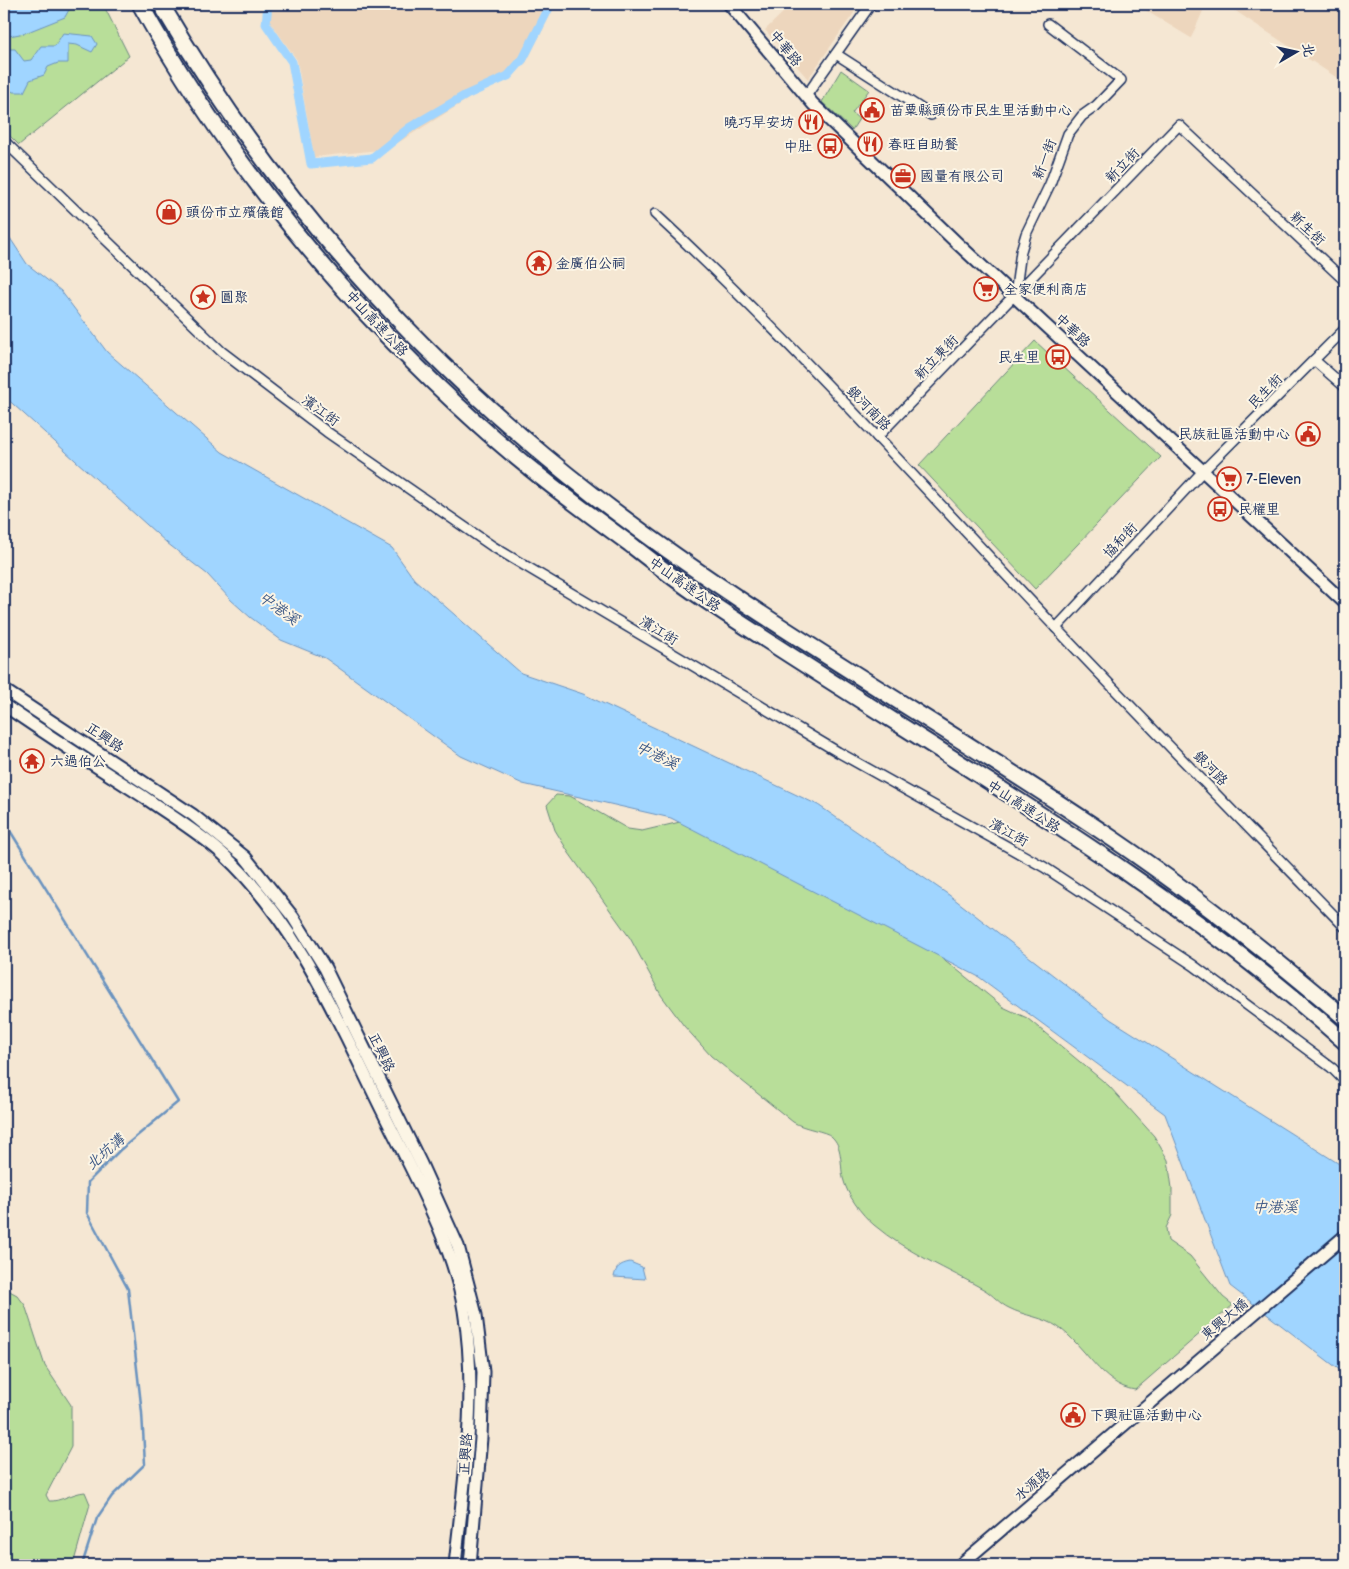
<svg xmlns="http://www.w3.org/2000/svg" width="1349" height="1569" font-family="'Balsamiq Sans','LXGW WenKai TC',sans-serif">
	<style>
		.built { fill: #edd6bd }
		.green { fill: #b8de99; stroke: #6a867c }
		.water { fill: #a0d5ff; stroke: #6b93bf }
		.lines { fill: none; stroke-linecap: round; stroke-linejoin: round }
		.stream { stroke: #6b93bf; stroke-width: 2.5 }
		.canal { stroke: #a0d5ff; stroke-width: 9 }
		.street-casing { stroke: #1b2f5e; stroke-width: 12 }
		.secondary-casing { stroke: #1b2f5e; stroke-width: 15 }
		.highway-casing { stroke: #1b2f5e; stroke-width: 19 }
		.street { stroke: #fcf5e5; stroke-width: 9 }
		.secondary { stroke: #fcf5e5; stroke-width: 11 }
		.highway { stroke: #fcf5e5; stroke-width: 15 }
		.labels { text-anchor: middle; stroke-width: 4; stroke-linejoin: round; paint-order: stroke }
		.street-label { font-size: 14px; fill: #1b2f5e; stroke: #fcf5e5 }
		.poi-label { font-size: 14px; fill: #1b2f5e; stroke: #fcf5e5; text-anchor: start }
		.water-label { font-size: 15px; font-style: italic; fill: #3c5886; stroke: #fcf5e5 }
	</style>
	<rect width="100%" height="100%" fill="#f5e7d3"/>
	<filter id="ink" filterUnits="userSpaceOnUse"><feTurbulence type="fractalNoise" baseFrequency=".02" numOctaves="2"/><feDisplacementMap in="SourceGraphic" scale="10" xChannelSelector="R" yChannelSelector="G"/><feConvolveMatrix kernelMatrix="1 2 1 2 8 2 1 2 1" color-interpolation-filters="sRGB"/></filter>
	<g filter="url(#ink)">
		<!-- built -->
		<g class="built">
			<path d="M 271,4 L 556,4 L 526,63 L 388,149 L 314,157 L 297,60 L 268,19 Z"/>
			<path d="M 792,4 L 860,4 L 808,79 L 765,30 Z"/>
			<path d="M 1135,4 L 1206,4 L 1191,38 Z"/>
			<path d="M 1225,4 L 1345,4 L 1345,83 Z"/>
		</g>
		<!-- green -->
		<g class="green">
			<path d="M 4,4 L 103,4 L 129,56 L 19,145 L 4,130 Z"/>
			<path d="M 841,70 L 869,90 L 852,113 L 859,119 L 852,130 L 822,102 Z"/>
			<path d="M 1035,341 L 1161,457 L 1035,589 L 919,465 Z"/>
			<path d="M 556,795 L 570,796 L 628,829 L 642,831 L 680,822 L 704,826 L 940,956 L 1003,1007 L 1027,1018 L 1109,1086 L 1154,1136 L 1168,1160 L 1172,1188 L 1172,1215 L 1166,1228 L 1168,1241 L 1190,1256 L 1223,1297 L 1233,1305 L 1135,1390 C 1101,1385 1086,1346 1058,1327 C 1044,1317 1024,1316 1009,1308 C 1000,1304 993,1295 985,1290 C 948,1269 907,1253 874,1225 C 861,1214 847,1195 843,1178 C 840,1164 843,1146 831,1136 C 826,1131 804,1129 793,1122 L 711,1056 L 684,1026 L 661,995 L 630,938 L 569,853 L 555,830 L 547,805 Z"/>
			<path d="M 4,1288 L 17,1295 L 25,1305 L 45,1366 L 71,1405 L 71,1447 L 46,1495 L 49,1501 C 60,1502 72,1493 85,1492 L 90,1504 L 73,1565 L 4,1565 Z"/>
		</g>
		<!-- water -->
		<g class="water">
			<path d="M 4,4 L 72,4 L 65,17 L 25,33 L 4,37 Z"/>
			<path d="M 63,33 L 92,36 L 97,44 L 92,52 L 77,45 L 68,44 L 68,63 L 58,63 L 48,67 L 44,75 L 30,80 L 24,92 L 13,92 L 4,85 L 4,49 L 15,49 L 24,61 L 31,60 L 41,46 L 55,46 Z"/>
			<path d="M 4,234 L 8,235 L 27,264 L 61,291 L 107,352 L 222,452 L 392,548 L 414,579 L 521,673 L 583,694 L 818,805 L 949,895 L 1110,1019 L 1344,1167 L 1345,1374 L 1230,1286 L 1165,1114 L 979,977 L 671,818 L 523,784 L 461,756 L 325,658 L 281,640 L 250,617 L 231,600 L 207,574 L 167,543 L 4,396 Z"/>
			<path d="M 630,1262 L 642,1267 L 645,1279 L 614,1277 C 616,1267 620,1264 630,1262 Z"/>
		</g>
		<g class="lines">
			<!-- stream -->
			<path class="stream" d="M 4,821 L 178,1102 L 120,1150 L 88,1182 L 87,1213 L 128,1289 L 142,1413 L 145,1464 L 112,1496 L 97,1518 L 82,1565"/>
			<!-- canal -->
			<path class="canal" d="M 268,4 L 266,24 L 292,62 L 311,164 L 372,158 L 409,128 L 466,95 L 508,76 L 523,59 L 551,4"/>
			<!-- street casing -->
			<g class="street-casing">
				<g id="street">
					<path d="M 836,54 L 931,115"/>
					<path d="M 806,96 L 871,4"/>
					<path d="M 4,141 L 221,351 L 327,432 L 492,546 L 838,752 L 1044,867 L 1193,965 L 1332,1068 L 1345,1081"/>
					<path d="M 655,214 C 795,344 923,487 1054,626 C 1150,727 1248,827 1345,927"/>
					<path d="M 1015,296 L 1021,251 L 1026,234 L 1050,184 L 1068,134 L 1082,116 L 1096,106 L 1121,80 L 1048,24"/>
					<path d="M 1314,360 L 1345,387"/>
					<path d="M 877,437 L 1179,125 L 1345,281"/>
					<path d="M 1056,628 L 1203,471 L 1345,329"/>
				</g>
			</g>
			<!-- secondary casing -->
			<g class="secondary-casing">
				<g id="secondary">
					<path d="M 729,4 L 813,104 L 957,243 L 1345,603"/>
					<path d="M 4,690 L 193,815 L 245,857 L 293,917 L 325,968 L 421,1164 L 458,1246 L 476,1315 L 483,1372 L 481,1438 L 470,1565"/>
					<path d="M 4,705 C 50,737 97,767 144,797 C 171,816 200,833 224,855 C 298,924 339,1023 383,1112 C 413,1173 453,1243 464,1310 C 478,1395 464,1480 455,1565"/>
					<path d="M 960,1565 L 1345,1236"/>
				</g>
			</g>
			<!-- highway casing -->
			<g class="highway-casing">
				<g id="highway">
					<path d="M 140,4 C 227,161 345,304 478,424 C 525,467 578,506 630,544 C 653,562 677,581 701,597 C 917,742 1150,867 1345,1042"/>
					<path d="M 161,4 C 272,194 418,359 592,494 C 757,622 941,722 1113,839 C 1194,894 1271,955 1345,1018"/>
				</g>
			</g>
			<!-- street -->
			<use href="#street" class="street"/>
			<!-- secondary -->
			<use href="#secondary" class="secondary"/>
			<!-- highway -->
			<use href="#highway" class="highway"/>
		</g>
	</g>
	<!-- icons -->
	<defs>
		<g id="civic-ring" transform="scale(1.25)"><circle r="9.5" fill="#fcf5e5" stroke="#c8321e" stroke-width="1.5"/><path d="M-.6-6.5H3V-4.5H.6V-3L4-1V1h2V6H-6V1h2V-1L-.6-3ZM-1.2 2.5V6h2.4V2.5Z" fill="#c8321e"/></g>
		<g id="restaurant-ring" transform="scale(1.25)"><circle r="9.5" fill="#fcf5e5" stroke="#c8321e" stroke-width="1.5"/><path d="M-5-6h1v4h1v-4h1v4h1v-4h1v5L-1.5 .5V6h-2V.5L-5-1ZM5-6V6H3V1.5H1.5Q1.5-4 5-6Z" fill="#c8321e"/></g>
		<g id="bus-ring" transform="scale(1.25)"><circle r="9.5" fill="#fcf5e5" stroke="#c8321e" stroke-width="1.5"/><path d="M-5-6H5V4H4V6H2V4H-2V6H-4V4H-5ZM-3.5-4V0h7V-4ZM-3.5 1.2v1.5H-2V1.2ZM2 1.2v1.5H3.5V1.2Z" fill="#c8321e"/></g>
		<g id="office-ring" transform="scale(1.25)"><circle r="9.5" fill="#fcf5e5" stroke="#c8321e" stroke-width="1.5"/><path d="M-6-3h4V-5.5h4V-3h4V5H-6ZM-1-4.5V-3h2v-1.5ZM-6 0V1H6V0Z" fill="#c8321e"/></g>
		<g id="shop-ring" transform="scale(1.25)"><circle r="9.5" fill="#fcf5e5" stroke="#c8321e" stroke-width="1.5"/><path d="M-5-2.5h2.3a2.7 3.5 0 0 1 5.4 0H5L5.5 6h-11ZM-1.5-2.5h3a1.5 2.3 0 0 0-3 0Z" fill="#c8321e"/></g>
		<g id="temple-ring" transform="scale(1.25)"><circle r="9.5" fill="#fcf5e5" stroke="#c8321e" stroke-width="1.5"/><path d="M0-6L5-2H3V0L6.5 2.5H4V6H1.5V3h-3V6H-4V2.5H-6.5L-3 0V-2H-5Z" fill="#c8321e"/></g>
		<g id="supermarket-ring" transform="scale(1.25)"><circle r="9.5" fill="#fcf5e5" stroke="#c8321e" stroke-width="1.5"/><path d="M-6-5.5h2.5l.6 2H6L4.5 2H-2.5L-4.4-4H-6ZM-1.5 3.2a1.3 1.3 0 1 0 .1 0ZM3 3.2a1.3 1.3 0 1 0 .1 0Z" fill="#c8321e"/></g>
		<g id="sight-ring" transform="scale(1.25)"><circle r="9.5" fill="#fcf5e5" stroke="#c8321e" stroke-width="1.5"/><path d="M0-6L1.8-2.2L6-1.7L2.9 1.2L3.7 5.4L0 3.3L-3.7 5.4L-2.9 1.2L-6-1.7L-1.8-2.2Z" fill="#c8321e"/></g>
	</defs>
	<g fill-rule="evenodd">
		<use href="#civic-ring" x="872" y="110"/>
		<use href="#restaurant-ring" x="811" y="122"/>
		<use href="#restaurant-ring" x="870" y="144"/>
		<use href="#bus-ring" x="830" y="146"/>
		<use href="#office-ring" x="903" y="176"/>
		<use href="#shop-ring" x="169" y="212"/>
		<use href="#temple-ring" x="539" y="263"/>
		<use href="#supermarket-ring" x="986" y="289"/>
		<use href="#sight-ring" x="203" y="297"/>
		<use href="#bus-ring" x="1058" y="357"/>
		<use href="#civic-ring" x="1308" y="434"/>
		<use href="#supermarket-ring" x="1229" y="479"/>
		<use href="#bus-ring" x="1220" y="509"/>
		<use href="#temple-ring" x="32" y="761"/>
		<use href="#civic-ring" x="1073" y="1415"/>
	</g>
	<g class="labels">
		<!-- street labels -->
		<g class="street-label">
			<text transform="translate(786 48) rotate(51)" y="5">中華路</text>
			<text transform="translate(1044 159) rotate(-69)" y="5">新一街</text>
			<text transform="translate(1122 165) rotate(-46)" y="5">新立街</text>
			<text transform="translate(1308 228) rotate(43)" y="5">新生街</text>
			<text transform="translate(377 323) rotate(47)" y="5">中山高速公路</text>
			<text transform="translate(1073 330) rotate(43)" y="5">中華路</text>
			<text transform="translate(936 357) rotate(-46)" y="5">新立東街</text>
			<text transform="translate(1265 391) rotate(-46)" y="5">民生街</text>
			<text transform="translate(869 408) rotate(46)" y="5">銀河南路</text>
			<text transform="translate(321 410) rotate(36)" y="5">濱江街</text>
			<text transform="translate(1120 540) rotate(-47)" y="5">協和街</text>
			<text transform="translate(685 584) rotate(35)" y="5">中山高速公路</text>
			<text transform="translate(659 630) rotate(31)" y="5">濱江街</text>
			<text transform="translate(105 737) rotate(34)" y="5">正興路</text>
			<text transform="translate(1211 768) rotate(46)" y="5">銀河路</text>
			<text transform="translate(1024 806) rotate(33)" y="5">中山高速公路</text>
			<text transform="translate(1009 832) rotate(29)" y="5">濱江街</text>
			<text transform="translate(382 1052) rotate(64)" y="5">正興路</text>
			<text transform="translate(1224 1319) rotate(-40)" y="5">東興大橋</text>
			<text transform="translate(465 1454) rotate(-86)" y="5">正興路</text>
			<text transform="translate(1032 1484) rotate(-41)" y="5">水源路</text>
		</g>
		<!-- poi labels -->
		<g class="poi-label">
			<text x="890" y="115">苗粟縣頭份巿民生里活動中心</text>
			<text x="794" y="127" text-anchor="end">曉巧早安坊</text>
			<text x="888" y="149">春旺自助餐</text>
			<text x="812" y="151" text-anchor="end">中肚</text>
			<text x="920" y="181">國量有限公司</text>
			<text x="186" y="217">頭份市立殯儀館</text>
			<text x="556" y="268">金廣伯公祠</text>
			<text x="1004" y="294">全家便利商店</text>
			<text x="220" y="302">圓聚</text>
			<text x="1040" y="362" text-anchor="end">民生里</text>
			<text x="1290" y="439" text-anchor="end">民族社區活動中心</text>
			<text x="1246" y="484">7-Eleven</text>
			<text x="1238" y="514">民權里</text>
			<text x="50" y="766">六過伯公</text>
			<text x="1090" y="1420">下興社區活動中心</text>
		</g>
		<!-- water labels -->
		<g class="water-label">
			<text transform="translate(279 608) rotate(36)" y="5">中港溪</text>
			<text transform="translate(657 755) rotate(26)" y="5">中港溪</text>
			<text transform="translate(105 1152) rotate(-41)" y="5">北坑溝</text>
			<text x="1275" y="1212">中港溪</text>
		</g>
	</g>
	<!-- margin -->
	<rect width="1349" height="1569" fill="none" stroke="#fcf5e5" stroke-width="20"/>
	<rect x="10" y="10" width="1329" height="1549" fill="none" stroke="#1b2f5e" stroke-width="2" filter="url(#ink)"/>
	<!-- north arrow -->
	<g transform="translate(1296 52) rotate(81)" stroke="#fcf5e5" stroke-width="4" paint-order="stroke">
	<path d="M0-4L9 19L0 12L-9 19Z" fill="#1b2f5e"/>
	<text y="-8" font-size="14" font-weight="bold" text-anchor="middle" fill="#1b2f5e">北</text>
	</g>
</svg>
